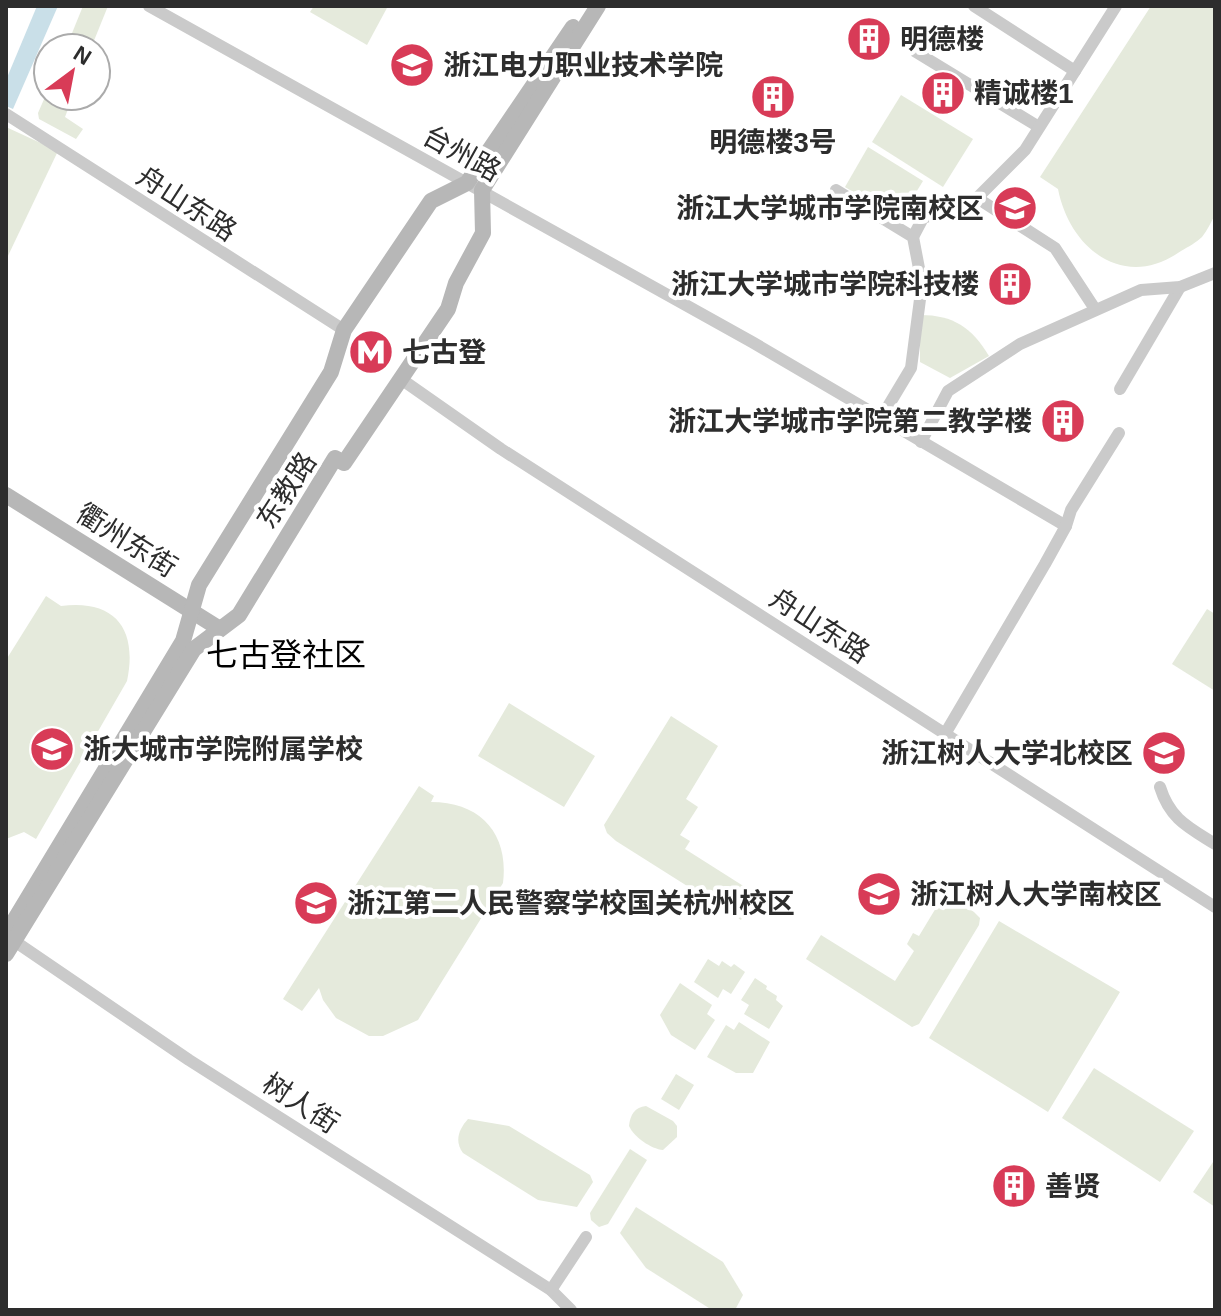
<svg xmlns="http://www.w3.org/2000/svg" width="1221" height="1316" font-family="Helvetica,'Noto Sans SC',sans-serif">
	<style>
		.green { fill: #e5eadc }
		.water { fill: #c9dfe8 }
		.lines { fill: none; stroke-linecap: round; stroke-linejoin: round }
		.street { stroke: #cacaca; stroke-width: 12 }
		.secondary { stroke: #b7b7b7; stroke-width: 16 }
		.labels { text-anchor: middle; stroke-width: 8; stroke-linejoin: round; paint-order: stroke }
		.poi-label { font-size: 28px; font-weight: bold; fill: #2d2d2d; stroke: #fff; text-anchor: start }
		.street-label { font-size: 28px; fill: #2d2d2d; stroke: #fff }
		.quarter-label { font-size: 32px; fill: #000; stroke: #fff }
	</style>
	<rect width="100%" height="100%" fill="#fff"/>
	<!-- green -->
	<g class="green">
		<path d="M 83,6 L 108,6 L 91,48 L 66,48 Z"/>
		<path d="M 314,6 L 388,6 L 367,45 L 310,12 Z"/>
		<path d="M 1151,6 L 1215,6 L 1215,215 C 1211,222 1207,231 1202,237 C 1197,242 1188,247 1181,251 C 1125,291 1070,250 1058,189 L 1040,177 Z"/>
		<path d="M 48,90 L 48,96 L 73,96 L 65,117 L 83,129 L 76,139 L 39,119 L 38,113 Z"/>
		<path d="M 901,95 L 973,139 L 943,187 L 872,142 Z"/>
		<path d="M 6,127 L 58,151 L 6,260 Z"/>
		<path d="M 868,147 L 923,181 L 899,220 L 845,187 Z"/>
		<path d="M 920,315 C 954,315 972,328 989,356 L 950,378 L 920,362 Z"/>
		<path d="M 46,596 L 61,606 C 115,599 138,629 127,681 L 36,839 L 24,832 L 6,839 L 6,660 Z"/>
		<path d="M 1207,609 L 1215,614 L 1215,691 L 1172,664 Z"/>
		<path d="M 509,703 L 595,756 L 564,807 L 478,756 Z"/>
		<path d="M 671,716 L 718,746 L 686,799 L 698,807 L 680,835 L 690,841 L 685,849 L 756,894 L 741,920 L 616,841 L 607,833 L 604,825 Z"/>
		<path d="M 419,786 L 434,796 L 431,802 C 481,802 509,834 503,883 L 418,1020 L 383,1036 L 369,1036 L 336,1018 L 323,1000 L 319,988 L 302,1011 L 283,999 Z"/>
		<path d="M 945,893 L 974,912 L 980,918 L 979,925 L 919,1024 L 912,1027 L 806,959 L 821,935 L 895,981 L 914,951 L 907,944 L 913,933 L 919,936 Z"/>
		<path d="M 999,921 L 1120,992 L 1048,1112 L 929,1038 Z"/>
		<path d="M 708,959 L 719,966 L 722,961 L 731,967 L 734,964 L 745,972 L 731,994 L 723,989 L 718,998 L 694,982 Z"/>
		<path d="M 755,978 L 767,986 L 766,989 L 777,996 L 776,1000 L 783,1006 L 769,1029 L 744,1014 L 749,1005 L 741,1000 Z"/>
		<path d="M 680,983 L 712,1005 L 707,1014 L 715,1020 L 695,1050 L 671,1035 L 660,1015 Z"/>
		<path d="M 739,1022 L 770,1042 L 753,1073 L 736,1073 L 707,1057 L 726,1025 L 734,1030 Z"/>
		<path d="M 1094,1068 L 1194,1131 L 1160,1182 L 1062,1118 Z"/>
		<path d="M 676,1074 L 694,1085 L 679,1110 L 661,1099 Z"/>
		<path d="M 646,1106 L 673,1121 L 677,1126 L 677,1137 L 663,1150 C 651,1149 634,1137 629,1126 C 630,1115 635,1107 646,1106 Z"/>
		<path d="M 468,1119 L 509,1126 L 590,1175 L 593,1182 L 577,1207 L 538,1200 L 463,1153 C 454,1141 459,1129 468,1119 Z"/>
		<path d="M 630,1149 L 647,1160 L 608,1224 L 599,1227 L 591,1220 L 590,1213 Z"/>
		<path d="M 1215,1159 L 1215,1207 L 1193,1192 Z"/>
		<path d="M 636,1207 L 723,1262 L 743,1295 L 735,1310 L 712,1310 L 646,1268 L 620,1233 Z"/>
	</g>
	<!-- water -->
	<path class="water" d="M 37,6 L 58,6 L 13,109 L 6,106 L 6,80 Z"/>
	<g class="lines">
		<!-- street -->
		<g class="street">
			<path d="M 149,6 L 752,342 L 1066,526"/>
			<path d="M 974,6 L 1075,71"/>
			<path d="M 916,52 L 1039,127"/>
			<path d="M 6,114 L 344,330"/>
			<path d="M 836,190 L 913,237 L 922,284 L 911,368 L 881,418"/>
			<path d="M 977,198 L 1055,248 L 1095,309"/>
			<path d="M 913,237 L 923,218 L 977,198 L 1025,150 L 1116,6"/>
			<path d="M 401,379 L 501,449 L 1215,907"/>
			<path d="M 1120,389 L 1180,287"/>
			<path d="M 921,442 L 948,391 L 1020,344 L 1141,290 L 1180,287 L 1215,273"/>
			<path d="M 945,734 L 1045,564 L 1066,526 L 1071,510 L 1119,433"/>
			<path d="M 1160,787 C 1170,819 1188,827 1215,844"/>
			<path d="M 7,936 L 189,1060 L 551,1290 L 571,1310"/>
			<path d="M 551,1290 L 586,1237"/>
		</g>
		<!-- secondary -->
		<g class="secondary">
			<path d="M 6,495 L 220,629"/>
			<path d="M 6,934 L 183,641 L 199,585 L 331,372 L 344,330 L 431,201 L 467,183 L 573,27"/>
			<path d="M 6,954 L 194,649 L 239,615 L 335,458 L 344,463 L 448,309 L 456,283 L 483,233 L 482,190 L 598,6"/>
		</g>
	</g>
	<!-- icons -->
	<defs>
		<g id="building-disc" transform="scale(2.3)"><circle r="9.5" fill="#d83b57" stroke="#fff"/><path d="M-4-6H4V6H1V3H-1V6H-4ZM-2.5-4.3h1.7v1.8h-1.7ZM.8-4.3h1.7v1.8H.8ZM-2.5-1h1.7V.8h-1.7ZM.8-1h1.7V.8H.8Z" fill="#fff"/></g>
		<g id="university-disc" transform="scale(2.3)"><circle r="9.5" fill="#d83b57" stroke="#fff"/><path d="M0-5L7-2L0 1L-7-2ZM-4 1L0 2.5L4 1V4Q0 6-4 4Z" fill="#fff"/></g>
		<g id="metro-disc" transform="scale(2.3)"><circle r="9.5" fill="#d83b57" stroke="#fff"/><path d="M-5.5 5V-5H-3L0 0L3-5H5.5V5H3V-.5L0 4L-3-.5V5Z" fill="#fff"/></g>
		<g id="school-disc" transform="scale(2.3)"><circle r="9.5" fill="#d83b57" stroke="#fff"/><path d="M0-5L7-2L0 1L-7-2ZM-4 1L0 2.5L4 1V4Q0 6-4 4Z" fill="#fff"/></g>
	</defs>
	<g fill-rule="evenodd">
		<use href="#building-disc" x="869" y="39"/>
		<use href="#university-disc" x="412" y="65"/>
		<use href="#building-disc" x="943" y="93"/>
		<use href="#building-disc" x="773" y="97"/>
		<use href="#university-disc" x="1015" y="208"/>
		<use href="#building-disc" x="1010" y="284"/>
		<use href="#metro-disc" x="371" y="352"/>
		<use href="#building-disc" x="1063" y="421"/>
		<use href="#school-disc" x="52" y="749"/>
		<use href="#university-disc" x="1164" y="753"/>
		<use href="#university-disc" x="879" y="894"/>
		<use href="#university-disc" x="316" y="903"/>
		<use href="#building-disc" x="1014" y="1186"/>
	</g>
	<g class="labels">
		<!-- poi labels -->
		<g class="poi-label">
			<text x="900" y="49">明德楼</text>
			<text x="443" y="75">浙江电力职业技术学院</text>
			<text x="974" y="103">精诚楼1</text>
			<text x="773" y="152" text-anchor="middle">明德楼3号</text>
			<text x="984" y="218" text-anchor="end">浙江大学城市学院南校区</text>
			<text x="979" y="294" text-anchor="end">浙江大学城市学院科技楼</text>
			<text x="402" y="362">七古登</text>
			<text x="1032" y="431" text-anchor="end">浙江大学城市学院第二教学楼</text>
			<text x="83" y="759">浙大城市学院附属学校</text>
			<text x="1133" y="763" text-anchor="end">浙江树人大学北校区</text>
			<text x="910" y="904">浙江树人大学南校区</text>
			<text x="347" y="913">浙江第二人民警察学校国关杭州校区</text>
			<text x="1045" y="1196">善贤</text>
		</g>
		<!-- street labels -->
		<g class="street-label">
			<text transform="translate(462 153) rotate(29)" y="10">台州路</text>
			<text transform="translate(187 203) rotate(33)" y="10">舟山东路</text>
			<text transform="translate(286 490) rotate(-57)" y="10">东教路</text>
			<text transform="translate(127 540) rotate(32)" y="10">衢州东街</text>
			<text transform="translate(820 625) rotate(33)" y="10">舟山东路</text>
			<text transform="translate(301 1103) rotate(33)" y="10">树人街</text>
		</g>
		<!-- quarter labels -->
		<g class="quarter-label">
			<text x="286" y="666">七古登社区</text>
		</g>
	</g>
	<!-- border -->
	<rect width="1221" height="1316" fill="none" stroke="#2d2d2d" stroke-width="16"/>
	<!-- north arrow -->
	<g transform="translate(72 72) rotate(32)"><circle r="38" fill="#ffffff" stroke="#ababab" stroke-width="2"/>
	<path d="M0-6L14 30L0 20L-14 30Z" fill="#d83b57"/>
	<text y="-12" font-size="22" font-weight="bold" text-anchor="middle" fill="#2d2d2d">N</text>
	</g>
</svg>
